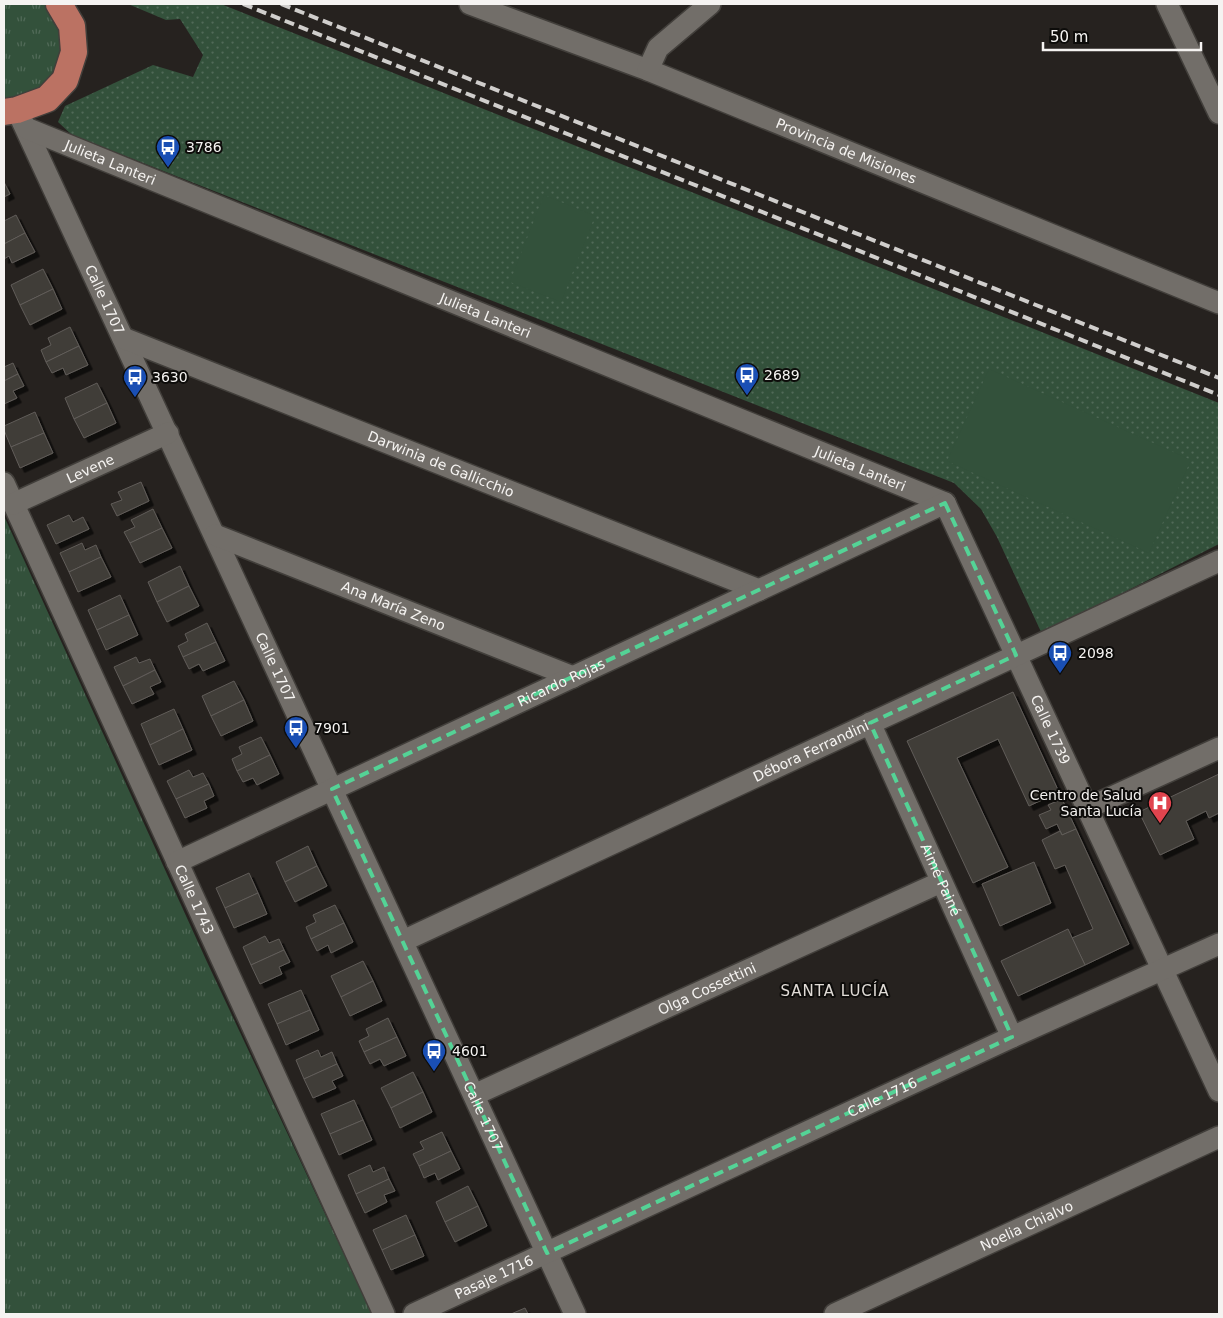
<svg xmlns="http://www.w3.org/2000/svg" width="1223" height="1318" font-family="'DejaVu Sans',sans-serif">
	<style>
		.grass { fill: url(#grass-tufts) }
		.park { fill: url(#park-dots) }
		.pitch { fill: #33513b }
		.building { fill: #3f3c38; stroke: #615d59; filter: url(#shadow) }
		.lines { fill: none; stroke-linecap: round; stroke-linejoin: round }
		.minor-casing { stroke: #423f3b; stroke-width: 24 }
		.major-casing { stroke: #423f3b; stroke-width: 29 }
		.minor { stroke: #726e69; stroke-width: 21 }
		.major { stroke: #bb7263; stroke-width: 26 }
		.rail { stroke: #d0cecc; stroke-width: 4; stroke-dasharray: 10 5; stroke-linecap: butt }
		.marked { fill: none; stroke: #54d396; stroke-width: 4; stroke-dasharray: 10 6; stroke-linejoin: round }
		.labels { text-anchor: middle; stroke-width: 4; stroke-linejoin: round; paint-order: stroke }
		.poi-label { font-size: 14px; fill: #f5f3f1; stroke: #0d0c0a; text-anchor: start }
		.street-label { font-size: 14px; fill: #f5f3f1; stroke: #0d0c0a }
		.neighbourhood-label { font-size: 15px; letter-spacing: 1px; fill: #e0dbd6; stroke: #0d0c0a }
	</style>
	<defs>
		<pattern id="grass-tufts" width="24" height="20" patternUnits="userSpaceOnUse" patternTransform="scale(1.25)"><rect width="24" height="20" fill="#33513b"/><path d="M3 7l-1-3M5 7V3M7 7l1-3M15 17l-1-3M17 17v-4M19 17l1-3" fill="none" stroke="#516a58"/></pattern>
		<pattern id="park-dots" width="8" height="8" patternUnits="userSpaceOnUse" patternTransform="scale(1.25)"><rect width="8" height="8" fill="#33513b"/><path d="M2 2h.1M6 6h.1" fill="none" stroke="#516a58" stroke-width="1.8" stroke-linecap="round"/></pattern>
		<filter id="shadow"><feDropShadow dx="4.5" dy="4.5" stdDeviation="0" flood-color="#0009"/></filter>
	</defs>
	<rect width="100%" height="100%" fill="#26221f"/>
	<!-- grass -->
	<g class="grass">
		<path d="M 4,4 L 59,4 L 65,80 L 4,112 Z"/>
		<path d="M 4,516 L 207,962 L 372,1314 L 4,1314 Z"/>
	</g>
	<!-- park -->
	<path class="park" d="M 128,4 L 221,4 L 1219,403 L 1219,544 L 1042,634 L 997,537 L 981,509 L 954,483 L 72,135 L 58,122 L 65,106 L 153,65 L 193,77 L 203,55 L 180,19 L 166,20 Z"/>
	<!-- pitch -->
	<g class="pitch">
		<path d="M 544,195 L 595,216 L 561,302 L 510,282 Z"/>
		<path d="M 989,369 L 1191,460 L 1149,553 L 947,461 Z"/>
	</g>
	<!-- building -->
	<g class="building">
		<path d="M 4,182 L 10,194 L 4,197 Z"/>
		<path d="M 16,215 L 25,233 L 4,244 L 4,221 Z"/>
		<path d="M 25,233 L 35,252 L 12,263 L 9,256 L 4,259 L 4,244 Z"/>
		<path d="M 43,269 L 53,289 L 20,305 L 11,285 Z"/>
		<path d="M 53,289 L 62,309 L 30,325 L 20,305 Z"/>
		<path d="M 70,327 L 79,346 L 46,362 L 41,350 L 51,345 L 48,338 Z"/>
		<path d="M 79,346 L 88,365 L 66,375 L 63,368 L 52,373 L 46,362 Z"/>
		<path d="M 13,363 L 18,374 L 4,381 L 4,367 Z"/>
		<path d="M 18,374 L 24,386 L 13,391 L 17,398 L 4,404 L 4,381 Z"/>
		<path d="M 97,383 L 107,403 L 74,419 L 65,398 Z"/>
		<path d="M 107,403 L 116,423 L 84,438 L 74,419 Z"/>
		<path d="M 35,412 L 44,433 L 11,447 L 4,430 L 4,426 Z"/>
		<path d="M 44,433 L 53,453 L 20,468 L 11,447 Z"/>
		<path d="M 141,482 L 149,501 L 117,516 L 111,504 L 122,500 L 118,492 Z"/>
		<path d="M 153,509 L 162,528 L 130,543 L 124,532 L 135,527 L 131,520 Z"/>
		<path d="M 69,515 L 73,522 L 83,517 L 89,529 L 56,544 L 47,525 Z"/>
		<path d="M 162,528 L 172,548 L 140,563 L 130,543 Z"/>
		<path d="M 82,543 L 85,550 L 96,545 L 101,557 L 69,572 L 60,553 Z"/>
		<path d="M 101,557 L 111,577 L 78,592 L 69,572 Z"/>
		<path d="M 180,566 L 189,586 L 157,602 L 148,582 Z"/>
		<path d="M 189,586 L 199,606 L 167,622 L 157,602 Z"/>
		<path d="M 120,595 L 129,615 L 97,630 L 88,610 Z"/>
		<path d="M 129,615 L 138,635 L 106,650 L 97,630 Z"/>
		<path d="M 207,623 L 216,642 L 183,657 L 178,646 L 188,641 L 185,634 Z"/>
		<path d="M 216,642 L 225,661 L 203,671 L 199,664 L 189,669 L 183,657 Z"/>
		<path d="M 136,657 L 139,663 L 150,659 L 155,670 L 123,686 L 114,667 Z"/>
		<path d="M 155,670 L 161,682 L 150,687 L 154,694 L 132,704 L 123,686 Z"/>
		<path d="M 234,681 L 244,700 L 211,716 L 202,696 Z"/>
		<path d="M 1013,692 L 1059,792 L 1029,806 L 998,739 L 957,758 L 1008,867 L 973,883 L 907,741 Z"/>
		<path d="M 244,700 L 253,721 L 221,736 L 211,716 Z"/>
		<path d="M 174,709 L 183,729 L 150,745 L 141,724 Z"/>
		<path d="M 183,729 L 192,750 L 159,765 L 150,745 Z"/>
		<path d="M 261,737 L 270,755 L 237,771 L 232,759 L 242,754 L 239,747 Z"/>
		<path d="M 270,755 L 279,774 L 257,785 L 253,778 L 243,782 L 237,771 Z"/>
		<path d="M 189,770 L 193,777 L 203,773 L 209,784 L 176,799 L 167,781 Z"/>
		<path d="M 1219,774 L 1219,813 L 1209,818 L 1206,811 L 1186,821 L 1194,839 L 1160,855 L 1139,812 Z"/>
		<path d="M 209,784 L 214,796 L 204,801 L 207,808 L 185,818 L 176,799 Z"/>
		<path d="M 1062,799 L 1076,829 L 1062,835 L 1057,824 L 1046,829 L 1039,815 L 1051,810 L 1048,805 Z"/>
		<path d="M 1076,829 L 1129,944 L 1085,965 L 1072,938 L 1093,929 L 1065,865 L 1055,869 L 1042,840 L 1060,831 L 1062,835 Z"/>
		<path d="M 308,846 L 317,866 L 285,882 L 276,862 Z"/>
		<path d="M 1034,862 L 1051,903 L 1000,926 L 982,884 Z"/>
		<path d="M 317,866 L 327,886 L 295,902 L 285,882 Z"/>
		<path d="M 249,873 L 258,893 L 225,908 L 216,888 Z"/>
		<path d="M 258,893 L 267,914 L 234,928 L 225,908 Z"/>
		<path d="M 335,905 L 344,923 L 311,939 L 306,927 L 316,922 L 313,915 Z"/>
		<path d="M 344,923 L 353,942 L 331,953 L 328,945 L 317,951 L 311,939 Z"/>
		<path d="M 1068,929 L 1085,965 L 1018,996 L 1001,961 Z"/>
		<path d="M 265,936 L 269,943 L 279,939 L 284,950 L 251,965 L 243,947 Z"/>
		<path d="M 284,950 L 290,962 L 279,967 L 282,974 L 260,984 L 251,965 Z"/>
		<path d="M 363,961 L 373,981 L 341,997 L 331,976 Z"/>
		<path d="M 373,981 L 382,1001 L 350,1016 L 341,997 Z"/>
		<path d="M 301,990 L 310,1010 L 277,1024 L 268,1004 Z"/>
		<path d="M 310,1010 L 319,1030 L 286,1045 L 277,1024 Z"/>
		<path d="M 388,1018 L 397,1037 L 364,1052 L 359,1041 L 369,1036 L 366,1029 Z"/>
		<path d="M 397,1037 L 406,1056 L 384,1066 L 380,1059 L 370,1064 L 364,1052 Z"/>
		<path d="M 318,1050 L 321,1057 L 332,1052 L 337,1064 L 304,1079 L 296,1060 Z"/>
		<path d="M 337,1064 L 343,1076 L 332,1081 L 336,1088 L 313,1098 L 304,1079 Z"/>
		<path d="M 413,1072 L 423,1092 L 391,1108 L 381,1088 Z"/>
		<path d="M 423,1092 L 432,1112 L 400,1128 L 391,1108 Z"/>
		<path d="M 354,1100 L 363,1120 L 330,1134 L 321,1114 Z"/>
		<path d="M 363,1120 L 372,1140 L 339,1155 L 330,1134 Z"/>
		<path d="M 442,1132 L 451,1151 L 419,1166 L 413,1154 L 424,1149 L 420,1142 Z"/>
		<path d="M 451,1151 L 460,1169 L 438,1180 L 435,1173 L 424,1178 L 419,1166 Z"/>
		<path d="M 370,1165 L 373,1172 L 384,1167 L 389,1179 L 356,1194 L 348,1175 Z"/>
		<path d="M 389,1179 L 395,1191 L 384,1195 L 387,1202 L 365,1213 L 356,1194 Z"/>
		<path d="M 468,1186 L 478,1206 L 445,1222 L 436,1202 Z"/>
		<path d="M 478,1206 L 487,1226 L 455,1242 L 445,1222 Z"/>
		<path d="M 406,1215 L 415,1235 L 382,1250 L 373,1230 Z"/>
		<path d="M 415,1235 L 424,1256 L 391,1270 L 382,1250 Z"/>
		<path d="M 525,1308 L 528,1314 L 511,1314 Z"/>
	</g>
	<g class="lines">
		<!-- minor casing -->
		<g class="minor-casing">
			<g id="minor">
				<path id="s1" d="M 470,4 L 648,70 L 1219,303"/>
				<path d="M 1167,4 L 1219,113"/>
				<path d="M 648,70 L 658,48 L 710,4"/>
				<path id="s2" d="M 17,110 L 575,1314"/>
				<path id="s3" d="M 26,128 L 945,503"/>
				<path id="s4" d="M 123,338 L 759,590"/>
				<path id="s5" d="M 4,483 L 384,1314"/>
				<path id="s6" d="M 945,503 L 1219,1091"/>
				<path id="s7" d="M 13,504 L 168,433"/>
				<path id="s8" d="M 215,535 L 573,677"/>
				<path id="s9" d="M 870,723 L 1012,1037"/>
				<path d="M 1088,808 L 1219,748"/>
				<path id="s10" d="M 177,862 L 945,503"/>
				<path id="s11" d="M 403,941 L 1219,561"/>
				<path id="s12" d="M 474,1095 L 941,882"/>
				<path id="s13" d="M 414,1314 L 1012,1037 L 1219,944"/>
				<path id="s14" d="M 835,1314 L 1219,1137"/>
			</g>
		</g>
		<!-- major casing -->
		<g class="major-casing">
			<path id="major" d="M 4,112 L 17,110 L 47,99 L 65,80 L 74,52 L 72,26 L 59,4"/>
		</g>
		<!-- minor -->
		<use href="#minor" class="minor"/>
		<!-- major -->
		<use href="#major" class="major"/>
		<!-- rail -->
		<g class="rail">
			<path d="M 243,4 L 1219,395"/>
			<path d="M 281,4 L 1219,378"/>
		</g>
	</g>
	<!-- marked area -->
	<path class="marked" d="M 945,503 L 1016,655 L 870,723 L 1012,1037 L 547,1253 L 332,789 Z"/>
	<!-- icons -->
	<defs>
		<g id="bus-pin" transform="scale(1.25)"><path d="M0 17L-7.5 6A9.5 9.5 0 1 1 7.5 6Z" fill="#1a4fb4" stroke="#0d0c0a"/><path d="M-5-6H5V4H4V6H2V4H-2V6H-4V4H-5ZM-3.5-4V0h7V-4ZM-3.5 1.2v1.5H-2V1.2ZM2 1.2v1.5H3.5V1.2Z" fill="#fff"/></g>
		<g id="hospital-pin" transform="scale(1.25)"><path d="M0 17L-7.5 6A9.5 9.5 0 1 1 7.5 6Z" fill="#e0444e" stroke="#0d0c0a"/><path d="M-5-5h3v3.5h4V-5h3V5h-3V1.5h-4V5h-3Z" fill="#fff"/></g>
	</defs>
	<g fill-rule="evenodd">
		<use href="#bus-pin" x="168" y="147"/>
		<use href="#bus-pin" x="747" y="375"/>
		<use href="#bus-pin" x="135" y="377"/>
		<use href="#bus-pin" x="1060" y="653"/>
		<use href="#bus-pin" x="296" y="728"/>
		<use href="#hospital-pin" x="1160" y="803"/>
		<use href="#bus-pin" x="434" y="1051"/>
	</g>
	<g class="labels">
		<!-- poi labels -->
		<g class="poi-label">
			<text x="186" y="152">3786</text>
			<text x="764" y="380">2689</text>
			<text x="152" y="382">3630</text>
			<text x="1078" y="658">2098</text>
			<text x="314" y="733">7901</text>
			<text x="1142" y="800" text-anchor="end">Centro de Salud<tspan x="1142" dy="16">Santa Lucía</tspan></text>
			<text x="452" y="1056">4601</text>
		</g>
		<!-- street labels -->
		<g class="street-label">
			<text dy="5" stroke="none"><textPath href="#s1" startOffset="404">Provincia de Misiones</textPath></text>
			<text dy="5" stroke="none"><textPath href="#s3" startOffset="91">Julieta Lanteri</textPath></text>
			<text dy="5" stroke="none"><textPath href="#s2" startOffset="209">Calle 1707</textPath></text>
			<text dy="5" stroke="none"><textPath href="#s3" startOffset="496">Julieta Lanteri</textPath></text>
			<text dy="5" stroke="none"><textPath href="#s4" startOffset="342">Darwinia de Gallicchio</textPath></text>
			<text dy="5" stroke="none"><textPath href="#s3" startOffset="901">Julieta Lanteri</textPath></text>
			<text dy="5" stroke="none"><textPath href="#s7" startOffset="85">Levene</textPath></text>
			<text dy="5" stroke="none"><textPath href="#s8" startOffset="192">Ana María Zeno</textPath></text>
			<text dy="5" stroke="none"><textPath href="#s2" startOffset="614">Calle 1707</textPath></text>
			<text dy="5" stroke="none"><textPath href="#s10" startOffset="424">Ricardo Rojas</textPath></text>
			<text dy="5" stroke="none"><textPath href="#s6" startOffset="250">Calle 1739</textPath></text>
			<text dy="5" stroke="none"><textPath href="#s11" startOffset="450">Débora Ferrandini</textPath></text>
			<text dy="5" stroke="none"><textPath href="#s9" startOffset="172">Aimé Painé</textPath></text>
			<text dy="5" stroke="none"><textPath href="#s5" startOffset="458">Calle 1743</textPath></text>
			<text dy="5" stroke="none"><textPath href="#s12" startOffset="256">Olga Cossettini</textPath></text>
			<text dy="5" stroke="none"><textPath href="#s13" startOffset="516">Calle 1716</textPath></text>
			<text dy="5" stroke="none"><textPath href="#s2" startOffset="1109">Calle 1707</textPath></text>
			<text dy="5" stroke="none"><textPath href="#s14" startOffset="211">Noelia Chialvo</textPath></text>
			<text dy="5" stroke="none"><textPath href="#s13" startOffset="88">Pasaje 1716</textPath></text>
		</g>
		<!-- neighbourhood labels -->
		<g class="neighbourhood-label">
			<text x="835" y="996">SANTA LUCÍA</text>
		</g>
	</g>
	<!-- border -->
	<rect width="1223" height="1318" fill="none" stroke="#f5f3f1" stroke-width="10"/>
	<!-- scale -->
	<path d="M1043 42v8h158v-8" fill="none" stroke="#f5f3f1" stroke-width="2.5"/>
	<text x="1050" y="42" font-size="15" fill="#f5f3f1" stroke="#0d0c0a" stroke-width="4" paint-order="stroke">50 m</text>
</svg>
